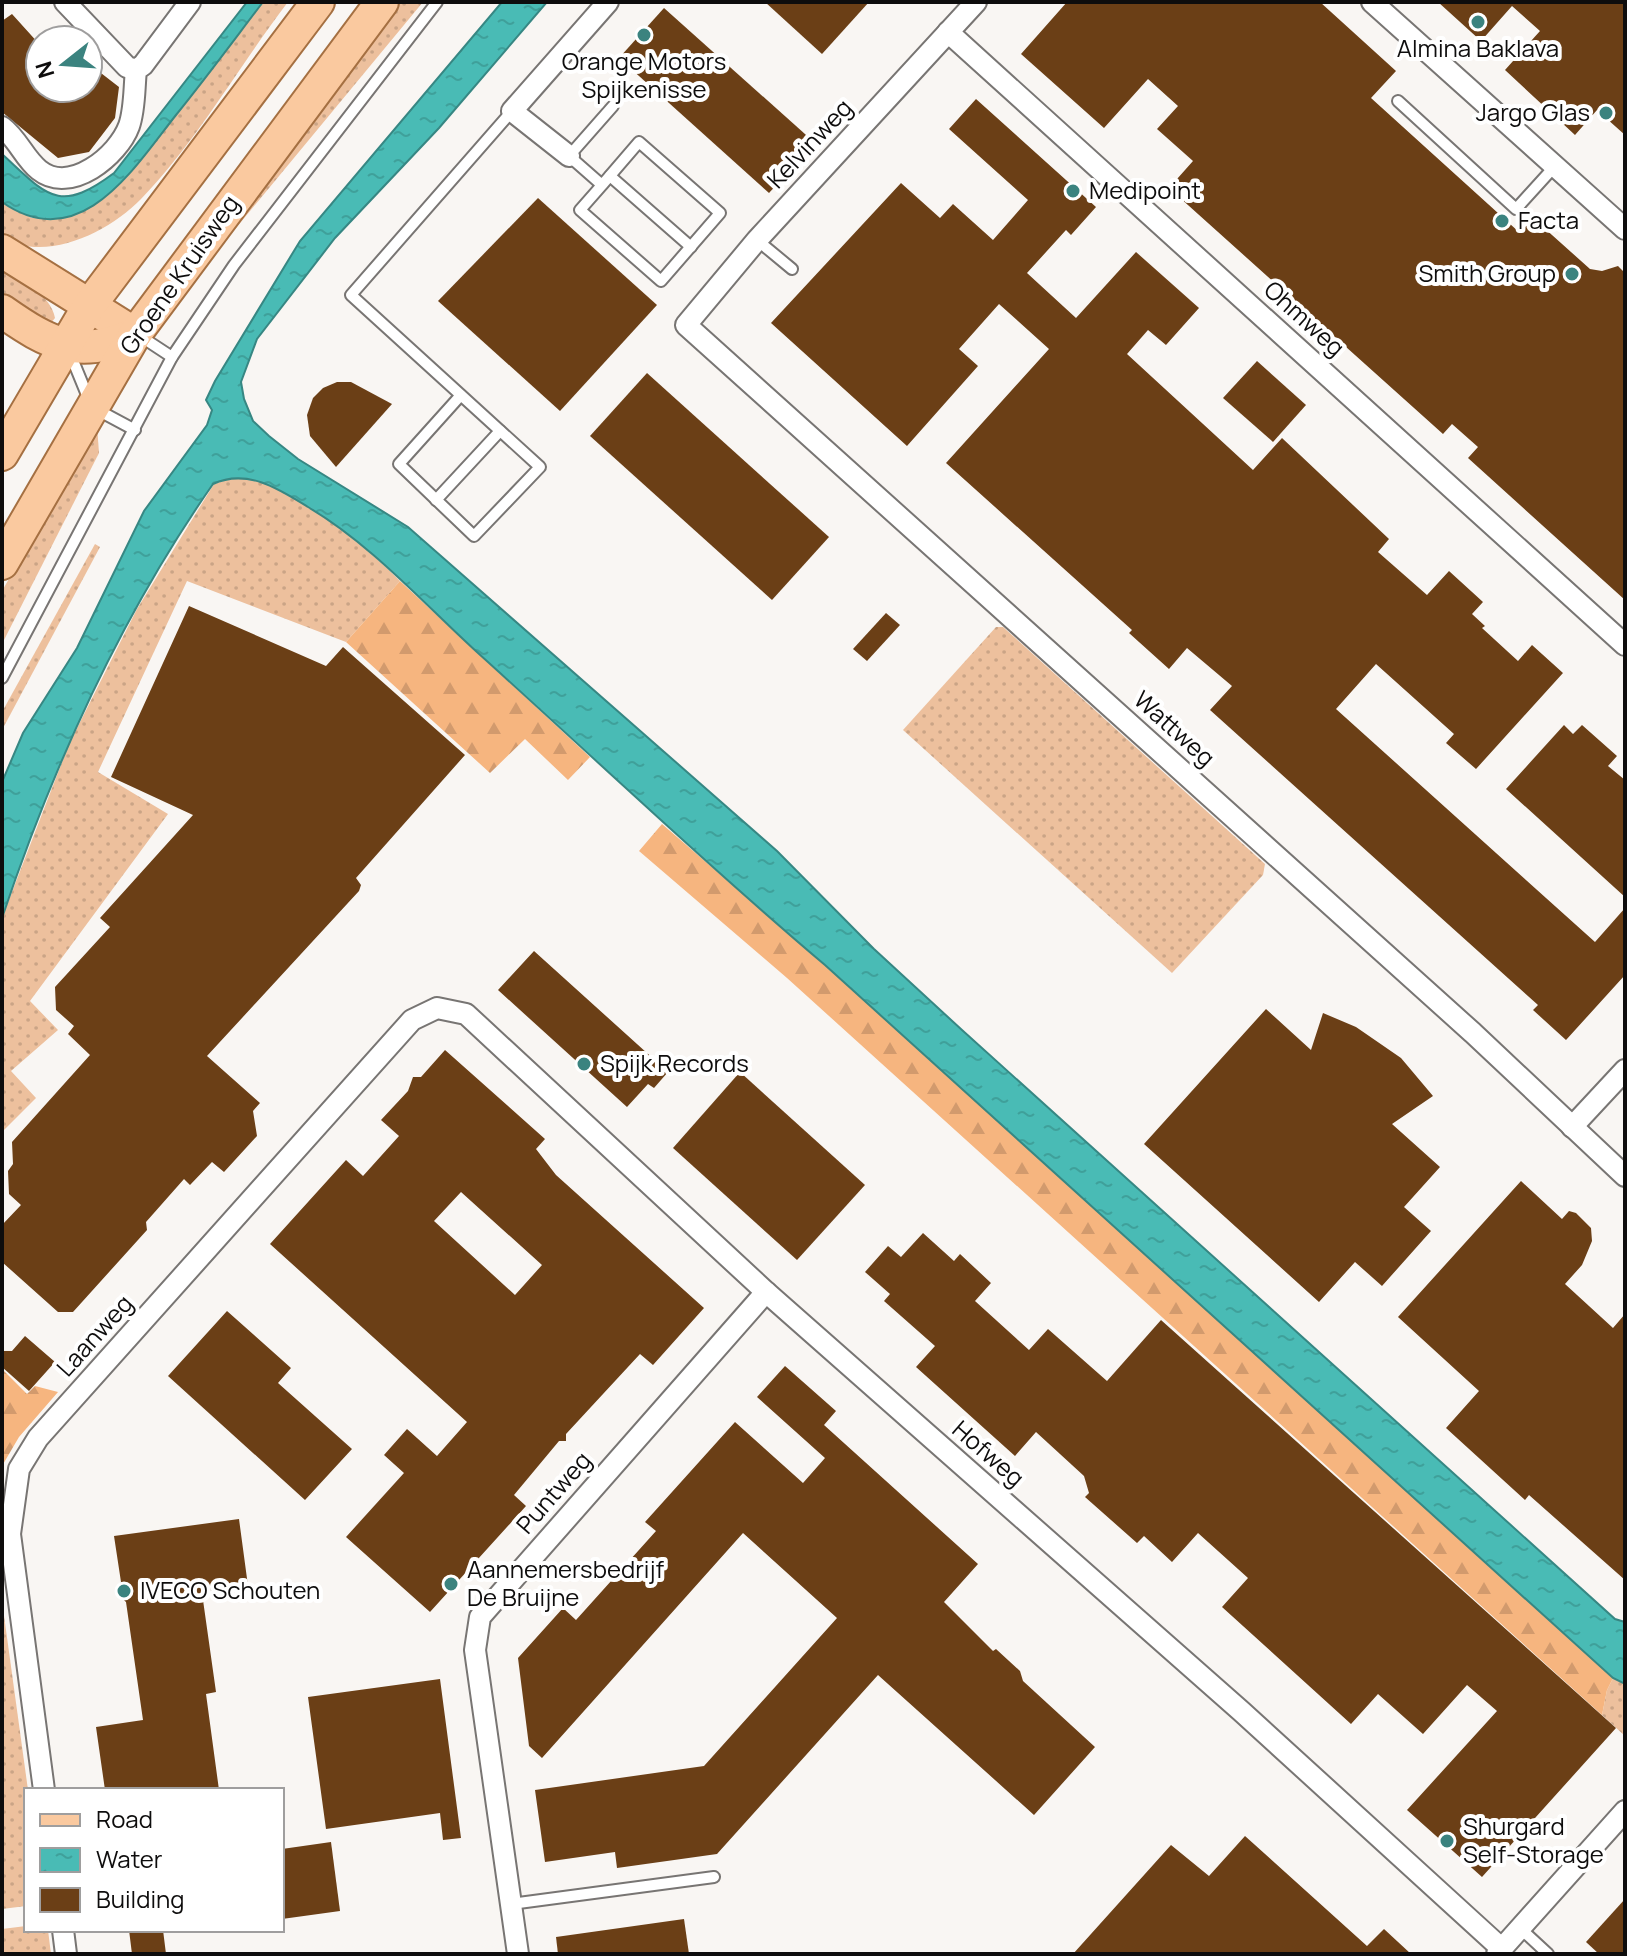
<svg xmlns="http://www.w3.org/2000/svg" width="1627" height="1956" font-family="Manrope,sans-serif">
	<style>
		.grass { fill: url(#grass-dots) }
		.forest { fill: url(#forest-firs) }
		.water { fill: url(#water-ripples); stroke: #378783; stroke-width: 2 }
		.building { fill: #6b3f16; fill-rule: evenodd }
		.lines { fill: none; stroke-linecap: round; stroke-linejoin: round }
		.service-casing { stroke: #787573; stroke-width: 14 }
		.minor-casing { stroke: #787573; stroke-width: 24 }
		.primary-casing { stroke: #a57042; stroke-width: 36 }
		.service { stroke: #fff; stroke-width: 10 }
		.minor { stroke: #fff; stroke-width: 20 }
		.primary { stroke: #fac99f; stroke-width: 32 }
		.poi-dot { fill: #3b837f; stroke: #fff; stroke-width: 3 }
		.labels { text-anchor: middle; stroke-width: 8; stroke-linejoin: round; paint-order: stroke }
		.poi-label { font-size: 24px; fill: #0e0d0d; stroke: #fff; text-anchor: start }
		.street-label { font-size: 24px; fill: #0e0d0d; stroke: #fff }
	</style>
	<defs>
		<pattern id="grass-dots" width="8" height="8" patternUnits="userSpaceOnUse" patternTransform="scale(2)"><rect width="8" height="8" fill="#edc09d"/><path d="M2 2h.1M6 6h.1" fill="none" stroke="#caa486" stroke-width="1.8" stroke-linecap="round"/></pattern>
		<pattern id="forest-firs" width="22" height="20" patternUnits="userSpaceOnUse" patternTransform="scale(2)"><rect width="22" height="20" fill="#f6b57f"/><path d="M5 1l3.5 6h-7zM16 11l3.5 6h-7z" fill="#d29a6d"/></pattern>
		<pattern id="water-ripples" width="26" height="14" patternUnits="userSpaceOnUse" patternTransform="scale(2)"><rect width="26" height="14" fill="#49bbb5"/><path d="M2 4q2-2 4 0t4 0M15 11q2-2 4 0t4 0" fill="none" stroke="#3fa09a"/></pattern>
	</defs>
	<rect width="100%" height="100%" fill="#f9f6f3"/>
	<!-- grass -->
	<g class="grass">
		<path d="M 263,2 L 288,2 C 239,66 197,141 141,199 C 109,232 45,264 2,237 L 2,202 L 32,218 L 61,218 L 126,178 Z"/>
		<path d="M 399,2 L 423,2 L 212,257 L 208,253 L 329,99 Z"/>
		<path d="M 2,266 C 19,278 52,296 55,318 L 51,323 L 2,297 Z"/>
		<path d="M 97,425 L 99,453 L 2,644 L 2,591 Z"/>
		<path d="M 238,476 C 289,482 365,545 400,581 L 346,642 L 187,581 L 98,772 L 168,814 L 30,1001 L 58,1030 L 11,1071 L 36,1098 L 2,1132 L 2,918 L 69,744 L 137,609 L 214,484 Z"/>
		<path d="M 95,544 L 100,547 L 2,730 L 2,712 Z"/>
		<path d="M 996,627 L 1003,627 L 1265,864 L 1263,875 L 1172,973 L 903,730 Z"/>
		<path d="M 2,1601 L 28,1790 L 26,1906 L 2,1909 Z"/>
		<path d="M 1613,1678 L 1625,1684 L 1625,1736 L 1602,1715 L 1607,1690 Z"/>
		<path d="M 26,1926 L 26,1930 L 48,1930 L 51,1954 L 2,1954 L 2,1929 Z"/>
	</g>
	<!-- forest -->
	<g class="forest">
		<path d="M 400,581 L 590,757 L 568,780 L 525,739 L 490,773 L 346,642 Z"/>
		<path d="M 662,824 L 825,965 L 1613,1678 L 1607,1690 L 1602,1715 L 787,978 L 639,851 Z"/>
		<path d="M 2,1369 L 27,1394 L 35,1386 L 58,1392 L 19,1437 L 2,1466 Z"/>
	</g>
	<!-- water -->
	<g class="water">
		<path d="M 247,2 L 263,2 C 234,40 206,78 176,115 C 134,168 80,257 2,202 L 2,154 C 47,195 58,215 114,173 Z"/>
		<path d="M 502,2 L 547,2 L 439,128 L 335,238 L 257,339 L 241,382 L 244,399 L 253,421 L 269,436 L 298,459 L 408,527 L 777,851 L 874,949 L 962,1030 L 1615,1619 L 1625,1622 L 1625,1684 L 1613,1678 L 825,965 C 706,864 593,757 478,653 C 423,603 372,545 308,507 C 279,489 247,468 213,484 C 121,616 53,766 2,918 L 2,782 L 23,733 L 77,648 L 144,511 L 207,425 L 212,410 L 206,400 L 215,381 L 300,241 Z"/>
	</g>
	<!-- building -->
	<g class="building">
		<path d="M 765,2 L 869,2 L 822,54 Z"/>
		<path d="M 1067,2 L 1320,2 L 1396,71 L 1371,98 L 1520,233 L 1533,218 L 1590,269 L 1602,271 L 1618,266 L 1625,273 L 1625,600 L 1468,458 L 1478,447 L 1452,424 L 1443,434 L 1169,188 L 1193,161 L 1157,129 L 1178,106 L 1148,79 L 1104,128 L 1021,54 Z"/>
		<path d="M 1438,2 L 1625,2 L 1625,135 L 1597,110 L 1575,135 L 1505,70 L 1540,31 L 1512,6 L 1481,41 Z"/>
		<path d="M 664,8 L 815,143 L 769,193 L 619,58 Z"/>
		<path d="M 12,14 L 40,45 L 40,88 L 88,88 L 88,63 L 119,87 L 115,118 L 89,152 L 58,158 L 2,112 L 2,21 Z"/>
		<path d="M 976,99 L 1096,207 L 1071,235 L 1066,230 L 1027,273 L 1076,318 L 1136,252 L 1199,308 L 1166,345 L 1148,330 L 1127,354 L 1253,470 L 1282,438 L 1389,539 L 1378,552 L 1427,595 L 1449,571 L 1483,602 L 1472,614 L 1485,626 L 1482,628 L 1518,661 L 1532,645 L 1563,673 L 1476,769 L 1446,743 L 1454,734 L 1376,664 L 1336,709 L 1595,942 L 1625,908 L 1625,975 L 1566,1040 L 1533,1010 L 1538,1005 L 1210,710 L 1232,686 L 1187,648 L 1169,669 L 1129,633 L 1132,630 L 946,463 L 1049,349 L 999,304 L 959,349 L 978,366 L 907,446 L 771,323 L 901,183 L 940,218 L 953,204 L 993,240 L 1028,200 L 949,129 Z"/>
		<path d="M 538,198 L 657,305 L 560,411 L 438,301 Z"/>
		<path d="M 1257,361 L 1306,405 L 1273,442 L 1223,398 Z"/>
		<path d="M 647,373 L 829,537 L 772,600 L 590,436 Z"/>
		<path d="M 351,382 L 392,404 L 336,467 L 310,436 L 307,415 L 313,398 L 323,388 L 337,382 Z"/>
		<path d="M 189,606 L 326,666 L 343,647 L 465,755 L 356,878 L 361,885 L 359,891 L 207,1056 L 260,1103 L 253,1111 L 257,1136 L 224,1172 L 212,1162 L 190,1185 L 184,1179 L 146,1222 L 147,1230 L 73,1312 L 58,1312 L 2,1262 L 2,1225 L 21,1205 L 9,1194 L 8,1171 L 13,1164 L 12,1142 L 90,1055 L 68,1034 L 74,1026 L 56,1010 L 55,987 L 110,927 L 100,918 L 193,815 L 111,777 Z"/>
		<path d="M 886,613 L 900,625 L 867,661 L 853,649 Z"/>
		<path d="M 1564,725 L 1573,734 L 1582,725 L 1617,756 L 1608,766 L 1625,780 L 1625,897 L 1506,789 Z"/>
		<path d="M 534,951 L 668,1072 L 654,1088 L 648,1084 L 627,1107 L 498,990 Z"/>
		<path d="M 1266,1009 L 1311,1050 L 1323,1013 L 1356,1027 L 1401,1058 L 1433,1096 L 1392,1124 L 1440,1167 L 1404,1207 L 1431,1231 L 1382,1286 L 1355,1262 L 1319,1302 L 1144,1144 Z"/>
		<path d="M 445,1050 L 545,1139 L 536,1149 L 556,1175 L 704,1308 L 653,1365 L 640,1354 L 566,1434 L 566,1441 L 559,1441 L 514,1495 L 526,1506 L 430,1612 L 346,1537 L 404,1473 L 384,1455 L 407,1429 L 437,1456 L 467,1422 L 270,1244 L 346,1160 L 363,1176 L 399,1136 L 381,1120 L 408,1091 L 413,1077 L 421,1077 ZM 461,1192 L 542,1265 L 515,1295 L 434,1221 Z"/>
		<path d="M 740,1072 L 865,1185 L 797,1260 L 673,1148 Z"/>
		<path d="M 1521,1181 L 1562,1219 L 1569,1211 L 1576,1213 L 1591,1228 L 1592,1241 L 1582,1265 L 1565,1284 L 1613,1328 L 1625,1314 L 1625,1580 L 1529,1495 L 1525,1500 L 1446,1428 L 1479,1391 L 1398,1317 Z"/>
		<path d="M 923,1233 L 954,1261 L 960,1254 L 991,1283 L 975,1301 L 1029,1350 L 1048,1329 L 1107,1381 L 1161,1320 L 1616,1728 L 1482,1877 L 1407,1810 L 1497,1711 L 1467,1685 L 1423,1734 L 1378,1694 L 1351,1724 L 1222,1607 L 1248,1578 L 1198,1533 L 1172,1562 L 1144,1536 L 1137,1543 L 1085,1497 L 1089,1493 L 1084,1476 L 1036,1432 L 1015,1456 L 916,1367 L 935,1346 L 884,1301 L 890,1294 L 865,1272 L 888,1246 L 901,1257 Z"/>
		<path d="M 227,1311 L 291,1368 L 278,1383 L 352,1449 L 305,1500 L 168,1376 Z"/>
		<path d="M 25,1336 L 55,1362 L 29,1391 L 2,1367 L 2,1351 L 12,1351 Z"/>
		<path d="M 785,1366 L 836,1411 L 824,1425 L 978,1564 L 944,1602 L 993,1651 L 996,1649 L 1020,1671 L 1023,1681 L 1095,1747 L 1034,1815 L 878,1675 L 717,1854 L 617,1868 L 615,1852 L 545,1862 L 535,1790 L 704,1766 L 837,1618 L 743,1533 L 542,1758 L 529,1746 L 518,1658 L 563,1608 L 576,1620 L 656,1531 L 645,1522 L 735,1422 L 803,1483 L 825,1458 L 757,1397 Z"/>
		<path d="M 239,1519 L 248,1586 L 202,1593 L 216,1692 L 206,1694 L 219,1790 L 105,1790 L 96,1727 L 143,1720 L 126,1602 L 116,1593 L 121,1582 L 114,1536 Z"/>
		<path d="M 440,1679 L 461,1838 L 443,1840 L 440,1813 L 326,1829 L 308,1697 Z"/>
		<path d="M 1245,1836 L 1367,1946 L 1384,1929 L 1411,1954 L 1073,1954 L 1171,1845 L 1209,1876 Z"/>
		<path d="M 331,1842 L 340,1911 L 282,1919 L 282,1849 Z"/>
		<path d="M 1625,1899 L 1625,1954 L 1599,1954 L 1586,1942 Z"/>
		<path d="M 684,1919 L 689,1954 L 558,1954 L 556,1937 Z"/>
		<path d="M 129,1930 L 163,1930 L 166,1954 L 132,1954 Z"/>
	</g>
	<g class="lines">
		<!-- service casing -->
		<g class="service-casing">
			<g id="service">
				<path d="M 1398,101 L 1516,209 L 1555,166"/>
				<path d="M 610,176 L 691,247"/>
				<path d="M 602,185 L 580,210 L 661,281 L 720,213 L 639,142 L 602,185 L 569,156 L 613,106"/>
				<path d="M 757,240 L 792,269"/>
				<path d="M 140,336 L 172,357"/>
				<path d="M 69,351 L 92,407 L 135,430"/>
				<path d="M 461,395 L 399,464 L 474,536 L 540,467 C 477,410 414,352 351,295 L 512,111"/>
				<path d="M 436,500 L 500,431"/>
				<path d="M 2,678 L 172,357 L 234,265 L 437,2"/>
				<path d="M 511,1904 L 714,1877"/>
				<path d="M 1520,1928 L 1548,1954"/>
			</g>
		</g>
		<!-- minor casing -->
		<g class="minor-casing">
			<g id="minor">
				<path d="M 65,2 L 127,67 L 136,70"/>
				<path d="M 976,2 L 757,240 L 686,325 L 1473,1033 L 1625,1176"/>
				<path d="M 1372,2 L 1625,229"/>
				<path d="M 948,32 L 1625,645"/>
				<path d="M 2,127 C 18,139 24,158 39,170 C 70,195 118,156 129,126 C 135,109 134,88 136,70 L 143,65 L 190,2"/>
				<path d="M 569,156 L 512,111 L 608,2"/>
				<path d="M 1572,1127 L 1625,1070"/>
				<path d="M 44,1790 L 10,1534 L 19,1469 L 38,1438 L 412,1020 L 437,1008 L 466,1014 L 766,1292 L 1241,1711 L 1502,1949"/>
				<path d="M 63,1930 L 66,1954"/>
				<path d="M 518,1954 L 475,1650 L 480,1617 L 766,1292"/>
				<path d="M 1497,1954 L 1625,1811"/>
			</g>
		</g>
		<!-- primary casing -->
		<g class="primary-casing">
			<g id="primary">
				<path d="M 2,251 L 135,334"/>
				<path d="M 2,311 C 49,344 79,360 135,334"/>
				<path d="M 2,454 L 89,306 L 318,2"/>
				<path d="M 2,563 L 135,334 L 382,2"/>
			</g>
		</g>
		<!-- service -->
		<use href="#service" class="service"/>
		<!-- minor -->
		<use href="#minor" class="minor"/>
		<!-- primary -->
		<use href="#primary" class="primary"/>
	</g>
	<!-- markers -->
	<g class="poi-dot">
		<circle cx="1478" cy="22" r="8"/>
		<circle cx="644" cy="35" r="8"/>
		<circle cx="1606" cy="113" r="8"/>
		<circle cx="1073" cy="191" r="8"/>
		<circle cx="1502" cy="221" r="8"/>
		<circle cx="1572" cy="274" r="8"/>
		<circle cx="584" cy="1064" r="8"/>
		<circle cx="451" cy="1584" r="8"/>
		<circle cx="124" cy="1591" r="8"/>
		<circle cx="1447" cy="1841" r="8"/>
	</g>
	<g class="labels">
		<!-- poi labels -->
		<g class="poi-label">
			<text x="1478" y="57" text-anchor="middle">Almina Baklava</text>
			<text x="644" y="70" text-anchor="middle">Orange Motors<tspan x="644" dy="28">Spijkenisse</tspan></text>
			<text x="1590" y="121" text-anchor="end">Jargo Glas</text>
			<text x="1089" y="199">Medipoint</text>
			<text x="1518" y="229">Facta</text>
			<text x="1556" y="282" text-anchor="end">Smith Group</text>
			<text x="600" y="1072">Spijk Records</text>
			<text x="467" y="1578">Aannemersbedrijf<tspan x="467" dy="28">De Bruijne</tspan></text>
			<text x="140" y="1599">IVECO Schouten</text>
			<text x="1463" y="1835">Shurgard<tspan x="1463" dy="28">Self-Storage</tspan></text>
		</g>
		<!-- street labels -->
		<g class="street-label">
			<text transform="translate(810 144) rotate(-47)" y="8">Kelvinweg</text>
			<text transform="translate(180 275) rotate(-55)" y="8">Groene Kruisweg</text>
			<text transform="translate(1304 319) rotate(42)" y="8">Ohmweg</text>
			<text transform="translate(1174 729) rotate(42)" y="8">Wattweg</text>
			<text transform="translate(95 1336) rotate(-48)" y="8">Laanweg</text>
			<text transform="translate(988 1454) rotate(41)" y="8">Hofweg</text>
			<text transform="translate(554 1493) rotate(-49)" y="8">Puntweg</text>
		</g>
	</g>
	<!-- border -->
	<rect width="1627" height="1956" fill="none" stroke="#0e0d0d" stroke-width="8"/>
	<!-- legend -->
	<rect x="24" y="1788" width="260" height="144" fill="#ffffff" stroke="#9f9e9e" stroke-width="2"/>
	<rect x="40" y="1814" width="40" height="12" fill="#fac99f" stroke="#9f9e9e" stroke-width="2"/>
	<text x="96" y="1828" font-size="24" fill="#0e0d0d">Road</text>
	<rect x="40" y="1848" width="40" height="24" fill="url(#water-ripples)" stroke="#9f9e9e" stroke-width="2"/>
	<text x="96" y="1868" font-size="24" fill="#0e0d0d">Water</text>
	<rect x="40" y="1888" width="40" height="24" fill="#6b3f16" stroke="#9f9e9e" stroke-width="2"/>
	<text x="96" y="1908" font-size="24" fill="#0e0d0d">Building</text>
	<!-- north arrow -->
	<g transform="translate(64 64) rotate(253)"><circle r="38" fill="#ffffff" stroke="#9f9e9e" stroke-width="2"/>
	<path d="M0-6L14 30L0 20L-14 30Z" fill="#3b837f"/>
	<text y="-12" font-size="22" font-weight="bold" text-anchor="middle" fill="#0e0d0d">N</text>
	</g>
</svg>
